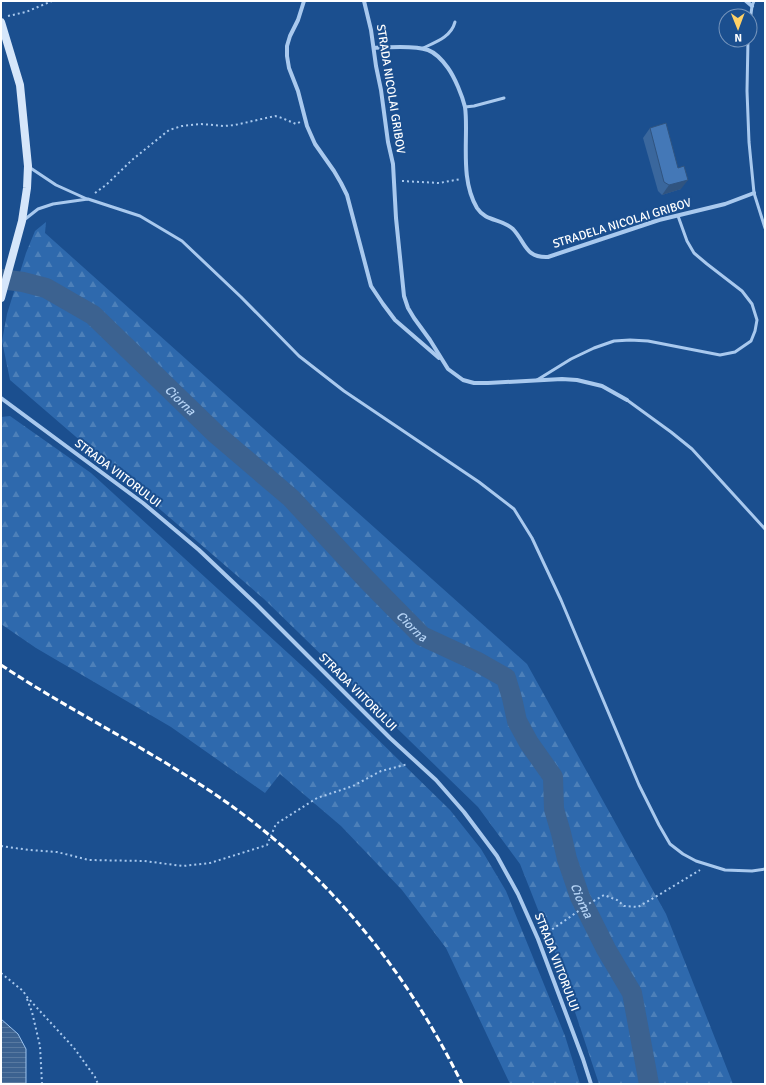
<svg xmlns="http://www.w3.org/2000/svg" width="766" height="1085" font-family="Signika,sans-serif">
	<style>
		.forest { fill: url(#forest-firs) }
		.water { fill: url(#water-rules); stroke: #9cc4f0 }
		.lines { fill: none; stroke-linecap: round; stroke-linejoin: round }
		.river { stroke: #3c6290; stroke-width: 20 }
		.path { stroke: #a9c9ee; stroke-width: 2; stroke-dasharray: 2 3; stroke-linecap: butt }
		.service { stroke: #a9c9ee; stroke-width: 3 }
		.minor { stroke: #a9c9ee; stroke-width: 4 }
		.secondary { stroke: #d6e6fa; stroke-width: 8 }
		.rail { stroke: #fff; stroke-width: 3; stroke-dasharray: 7 3; stroke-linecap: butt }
		.wall { fill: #3a679d }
		.shaded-wall { fill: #305480 }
		.building { fill: #4478b7; stroke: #305480 }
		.labels { text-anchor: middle; stroke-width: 4; stroke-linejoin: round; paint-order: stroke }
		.street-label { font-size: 12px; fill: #fff; stroke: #1b4f8f }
		.water-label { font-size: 13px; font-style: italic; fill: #b5d3f5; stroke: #1b4f8f }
	</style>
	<defs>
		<pattern id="forest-firs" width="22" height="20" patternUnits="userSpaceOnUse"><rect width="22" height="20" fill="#2e69ad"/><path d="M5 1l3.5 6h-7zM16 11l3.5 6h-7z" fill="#4d80b9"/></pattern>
		<pattern id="water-rules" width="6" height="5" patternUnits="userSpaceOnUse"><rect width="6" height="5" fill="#3c6290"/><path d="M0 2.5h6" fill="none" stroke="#597aa1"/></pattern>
	</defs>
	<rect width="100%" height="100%" fill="#1b4f8f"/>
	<!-- forest -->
	<g class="forest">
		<path d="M 46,222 L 45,233 L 527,664 L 666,914 L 733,1084 L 599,1084 L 557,958 L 520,864 L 478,807 L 264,599 L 10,380 L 2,341 L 7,314 L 26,253 L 35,231 Z"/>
		<path d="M 10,416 L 91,473 L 312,675 L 450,810 L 481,849 L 506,891 L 565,1036 L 580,1084 L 510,1084 L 446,948 L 402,890 L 341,826 L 280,774 L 265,793 L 171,727 L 36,648 L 1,624 L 1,417 Z"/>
	</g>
	<!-- water -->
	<path class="water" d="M 1,1019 L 18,1034 L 26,1049 L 26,1084 L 1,1084 Z"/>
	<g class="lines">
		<!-- river -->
		<path class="river" id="s1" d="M 1,279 L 23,282 L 46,288 L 93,315 L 217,435 L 291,498 L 366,579 L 422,636 L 476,661 L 506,678 L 512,698 L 517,721 L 529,743 L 553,777 L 554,809 L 561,833 L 567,859 L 580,897 L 606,949 L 632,993 L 649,1084"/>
		<!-- path -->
		<g class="path">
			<path d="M 8,16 L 26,12 L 52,1"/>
			<path d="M 402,181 L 439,183 L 461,179"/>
			<path d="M 95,193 L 106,185 L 132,160 L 169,130 L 182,126 L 201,124 L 224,126 L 235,125 L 275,116 L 282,118 L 296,124 L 300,122"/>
			<path d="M 1,846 L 29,850 L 57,852 L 89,860 L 144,861 L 183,866 L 210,863 L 267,845 L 276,824 L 317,798 L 353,786 L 381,771 L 408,764"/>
			<path d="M 544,935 L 590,903 L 604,895 L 617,900 L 624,906 L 638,907 L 662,893 L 700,870"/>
			<path d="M 1,973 L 23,991 L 27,997 L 74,1048 L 95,1077 L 98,1084"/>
			<path d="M 27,999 L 32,1012 L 40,1046 L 42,1084"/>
		</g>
		<!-- service -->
		<g class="service">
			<path d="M 750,22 L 752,6 L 754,1"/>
			<path d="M 748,40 L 747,91 L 749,142 L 754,193 L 765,228"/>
			<path d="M 423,48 C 436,42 451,37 455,22"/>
			<path d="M 465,107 L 474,106 L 504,98"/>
			<path d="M 29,167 L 56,185 L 87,199"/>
			<path d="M 24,220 L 38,209 L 53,204 L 88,199 L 140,216 L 182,241 L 241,297 L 299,356 L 344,391 L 479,482 L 514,509 L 532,538 L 561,600 L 639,785 L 659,825 L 670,844 L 683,854 L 696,861 L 725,870 L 752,871 L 765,869"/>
			<path d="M 537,380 L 571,359 L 594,348 L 614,341 L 630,340 L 648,341 L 720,355 L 735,352 L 751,341 L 755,331 L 757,320 L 752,304 L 742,291 L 707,264 L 694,253 L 687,241 L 678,216"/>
			<path d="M 627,400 L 671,432 L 692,449 L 765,529"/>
		</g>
		<!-- minor -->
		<g class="minor">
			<path d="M 304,1 L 298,20 L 290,36 L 287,46 L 287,56 L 289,68 L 298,91 L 307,126 L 315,144 L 334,171 L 341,183 L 347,195 L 371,286 L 383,304 L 395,320 L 439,358"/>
			<path d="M 364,1 L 371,30 L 376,66 L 381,90 L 388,142 L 393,164 L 396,218 L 404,296 L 408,308 L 414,318 L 430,340 L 448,369 L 463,380 L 474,383 L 488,383 L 562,379 L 577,380 L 602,386 L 627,400"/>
			<path d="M 746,1 L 752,6"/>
			<path d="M 374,48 C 389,47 414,45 428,50 C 436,53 443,61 448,68 C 455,78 462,95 465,107 C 466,114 466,121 466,128 C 466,155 463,184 477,208 C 486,222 501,218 513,229 C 526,243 525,258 548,257 L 659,220 L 725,204 L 754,193"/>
			<path d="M 1,398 L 143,503 L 199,550 L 256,604 L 390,738 L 436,780 L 464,812 L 497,856 L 518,894 L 538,939 L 583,1059 L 591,1084"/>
		</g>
		<!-- secondary -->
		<path class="secondary" d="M 1,22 L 20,85 L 28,166 L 27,188 L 22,221 L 1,298"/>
		<!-- rail -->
		<path class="rail" d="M 1,665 C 72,712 149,749 219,797 C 325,870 406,969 462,1084"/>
	</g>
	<!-- wall -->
	<path class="wall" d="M 650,128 L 681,189 L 662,195 L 658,191 L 643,138 Z"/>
	<!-- shaded-wall -->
	<path class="shaded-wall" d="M 688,180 L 681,189 L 662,195 L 669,185 Z"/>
	<!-- building -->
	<path class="building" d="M 666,123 L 678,168 L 684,166 L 688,180 L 669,185 L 664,182 L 650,128 Z"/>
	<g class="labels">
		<!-- street labels -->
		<g class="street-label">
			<text transform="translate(391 89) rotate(81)" y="4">STRADA NICOLAI GRIBOV</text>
			<text transform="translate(622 223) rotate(-17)" y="4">STRADELA NICOLAI GRIBOV</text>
			<text transform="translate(118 473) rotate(37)" y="4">STRADA VIITORULUI</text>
			<text transform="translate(358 692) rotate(45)" y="4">STRADA VIITORULUI</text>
			<text transform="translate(557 962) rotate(69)" y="4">STRADA VIITORULUI</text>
		</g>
		<!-- water labels -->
		<g class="water-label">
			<text dy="5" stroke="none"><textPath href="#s1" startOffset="222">Ciorna</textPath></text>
			<text dy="5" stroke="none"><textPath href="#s1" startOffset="546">Ciorna</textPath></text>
			<text dy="5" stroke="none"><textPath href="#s1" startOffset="893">Ciorna</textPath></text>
		</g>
	</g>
	<!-- border -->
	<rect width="766" height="1085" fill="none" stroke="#ffffff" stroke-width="4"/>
	<!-- north arrow -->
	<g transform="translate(738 28) rotate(179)"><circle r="19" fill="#1b4f8f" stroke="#7695bc"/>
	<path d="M0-3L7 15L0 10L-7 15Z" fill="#ffd166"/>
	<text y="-6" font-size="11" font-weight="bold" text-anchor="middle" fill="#ffffff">N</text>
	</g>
</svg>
